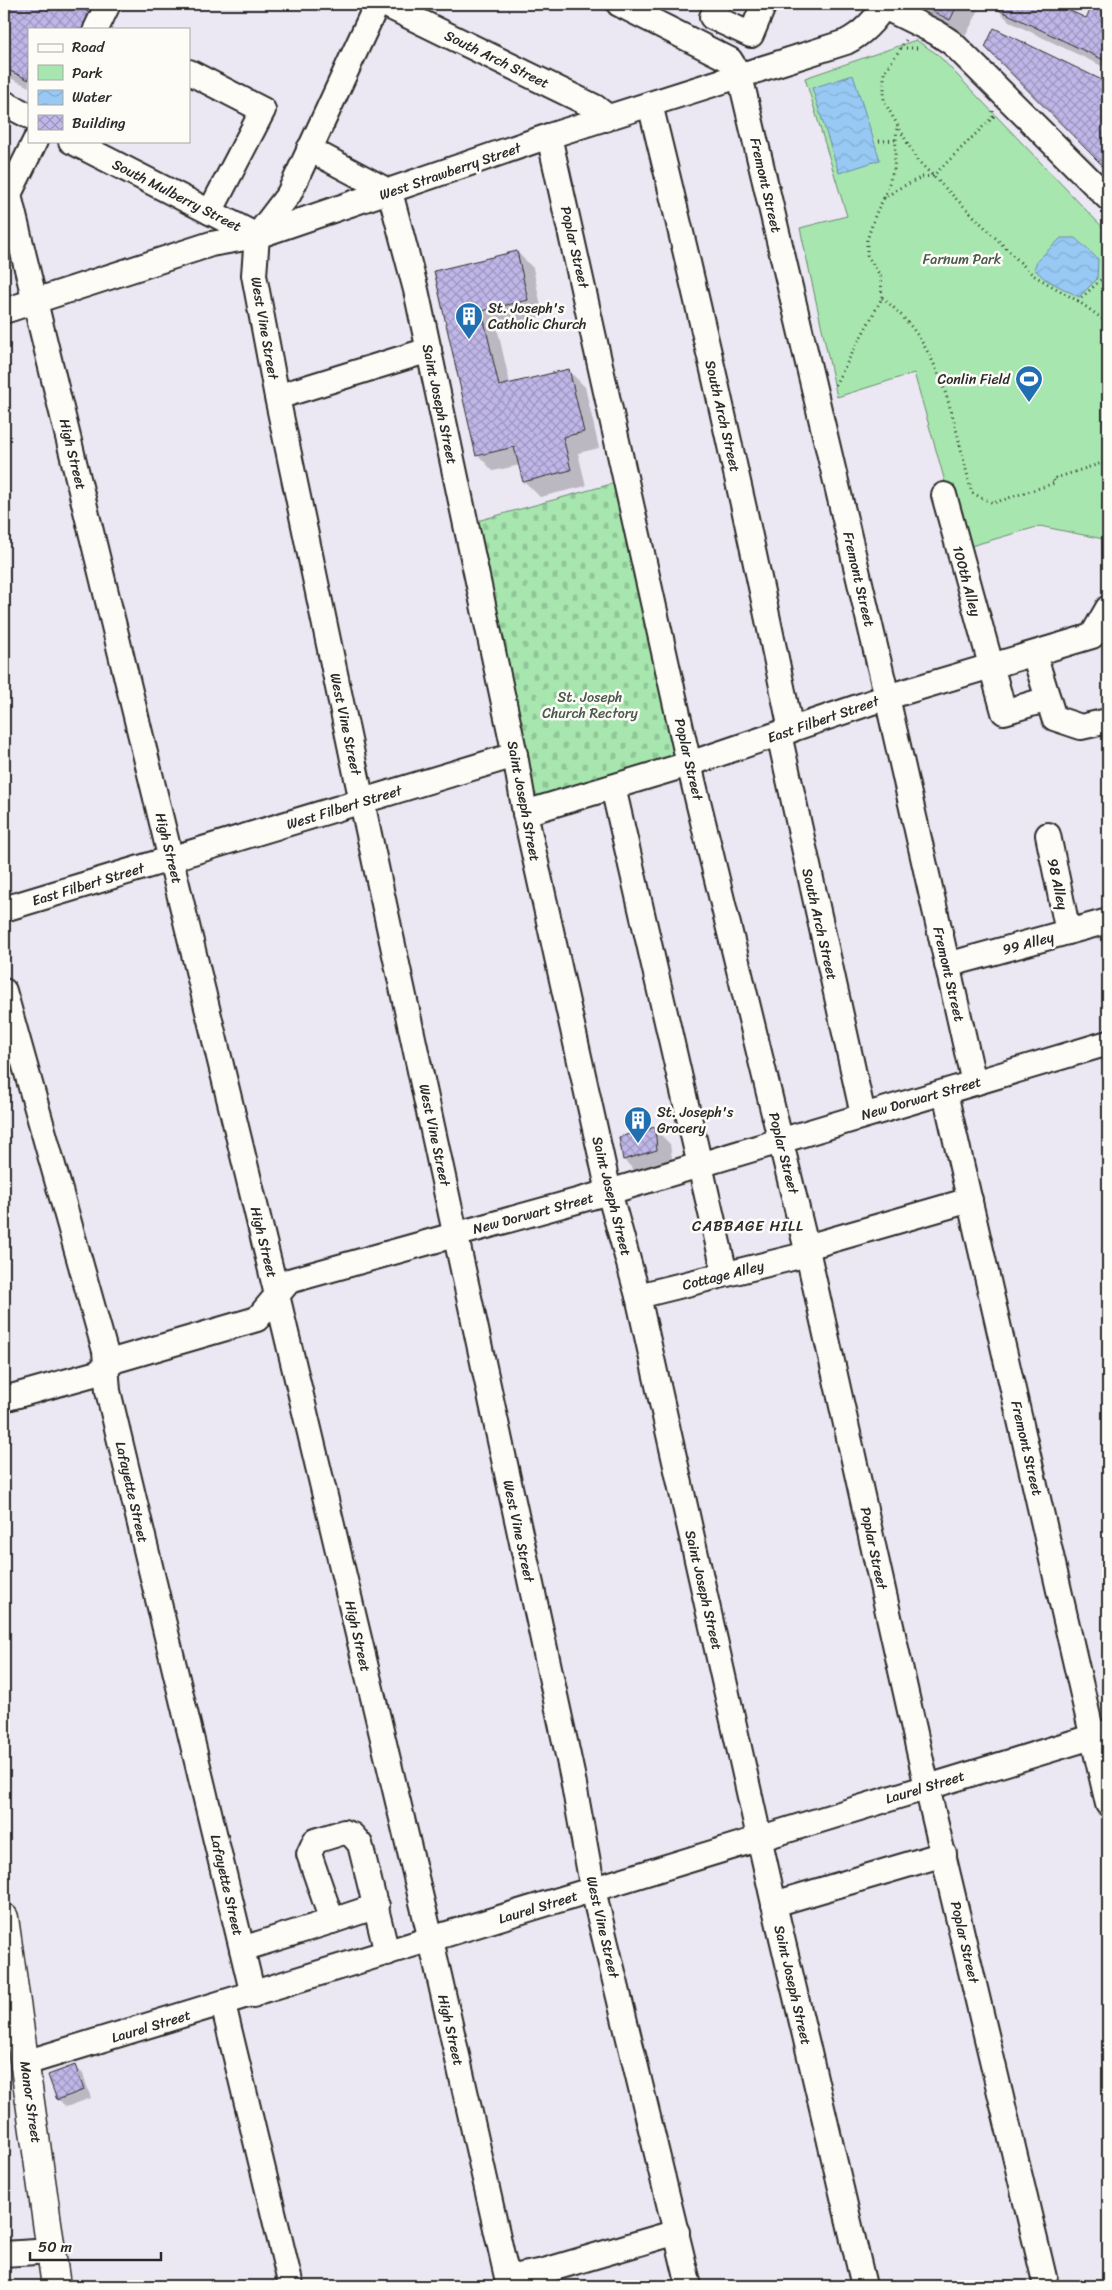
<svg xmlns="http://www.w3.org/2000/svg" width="1112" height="2290" font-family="Sriracha,sans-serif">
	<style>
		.green { fill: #a7e7af; stroke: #69896d }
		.cemetery { fill: url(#cemetery-stones); stroke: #69896d }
		.water { fill: url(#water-waves); stroke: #6c8aa4 }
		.shadow { fill: #0003 }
		.building { fill: url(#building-cross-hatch); stroke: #2b2b2b }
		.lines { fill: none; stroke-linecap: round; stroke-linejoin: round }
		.minor-casing { stroke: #2b2b2b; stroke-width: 28 }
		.major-casing { stroke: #2b2b2b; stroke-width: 31 }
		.path { stroke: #2b2b2b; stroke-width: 3; stroke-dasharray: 1 4; stroke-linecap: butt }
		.minor { stroke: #fdfcf7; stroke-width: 24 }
		.major { stroke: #fdfcf7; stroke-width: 28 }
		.labels { text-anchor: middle; stroke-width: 5; stroke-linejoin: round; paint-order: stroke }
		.street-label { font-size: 14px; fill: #2b2b2b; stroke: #fdfcf7 }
		.park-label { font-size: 14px; fill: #4a5a4c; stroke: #fdfcf7 }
		.poi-label { font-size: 14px; fill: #2b2b2b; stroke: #fdfcf7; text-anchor: start }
		.neighbourhood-label { font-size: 15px; letter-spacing: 1px; fill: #2b2b2b; stroke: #fdfcf7 }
	</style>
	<defs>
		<pattern id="cemetery-stones" width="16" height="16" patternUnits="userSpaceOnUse" patternTransform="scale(1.25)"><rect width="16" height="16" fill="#a7e7af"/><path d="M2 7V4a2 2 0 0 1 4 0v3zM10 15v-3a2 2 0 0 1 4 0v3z" fill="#90c697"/></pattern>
		<pattern id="water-waves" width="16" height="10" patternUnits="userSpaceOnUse" patternTransform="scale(1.25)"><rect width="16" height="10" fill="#97c9f4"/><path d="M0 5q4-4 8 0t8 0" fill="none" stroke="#82add1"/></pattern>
		<pattern id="building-cross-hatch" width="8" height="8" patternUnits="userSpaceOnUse" patternTransform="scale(1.25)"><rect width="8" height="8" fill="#c0b7e9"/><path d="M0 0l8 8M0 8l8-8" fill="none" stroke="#9c95bd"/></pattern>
	</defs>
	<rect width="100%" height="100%" fill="#ebe7f3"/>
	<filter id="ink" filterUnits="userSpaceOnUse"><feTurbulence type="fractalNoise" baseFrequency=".02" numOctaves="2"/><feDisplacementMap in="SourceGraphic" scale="10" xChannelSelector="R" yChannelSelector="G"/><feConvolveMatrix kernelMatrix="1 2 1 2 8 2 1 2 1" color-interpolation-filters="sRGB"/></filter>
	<g filter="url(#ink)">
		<!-- green -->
		<path class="green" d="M 916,40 L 937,54 L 1108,233 L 1108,540 L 1040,526 L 964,548 L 914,373 L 837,397 L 800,228 L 847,216 L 805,78 Z"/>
		<!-- cemetery -->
		<path class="cemetery" d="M 615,483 L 677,757 L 533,798 L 477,521 Z"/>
		<!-- water -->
		<g class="water">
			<path d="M 853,75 L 880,160 L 839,173 L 812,88 Z"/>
			<path d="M 1061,238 L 1075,238 L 1098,259 L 1097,279 L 1079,297 L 1045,279 L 1034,269 L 1037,261 Z"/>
		</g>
		<!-- shadow -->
		<g class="shadow">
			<path d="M 4,4 L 68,4 L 95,16 L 29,29 L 29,87 L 4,75 Z"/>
			<path d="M 913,4 L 982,4 L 966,35 L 923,13 Z"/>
			<path d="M 995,4 L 1053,4 L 1086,20 L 1093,7 L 1087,4 L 1108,4 L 1108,69 L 1010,22 L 994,6 Z"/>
			<path d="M 995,29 L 1108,84 L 1108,169 L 986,47 Z"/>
			<path d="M 517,252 L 533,268 L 543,316 L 497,327 L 510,384 L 569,371 L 585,387 L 599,448 L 578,453 L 586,486 L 540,497 L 524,481 L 520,465 L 493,471 L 478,455 L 435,271 Z"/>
			<path d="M 654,1128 L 670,1144 L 673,1166 L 640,1176 L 624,1160 Z"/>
			<path d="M 75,2066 L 83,2074 L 91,2098 L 66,2107 L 58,2099 Z"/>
		</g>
		<!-- building -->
		<g class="building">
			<path d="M 4,4 L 71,4 L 95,15 L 89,29 L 29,29 L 29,80 L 4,68 Z"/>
			<path d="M 918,4 L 958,4 L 950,20 Z"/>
			<path d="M 994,4 L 1055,4 L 1086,18 L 1094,4 L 1108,4 L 1108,62 L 993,7 Z"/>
			<path d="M 994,28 L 1108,83 L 1108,171 L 985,47 Z"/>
			<path d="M 517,251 L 528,300 L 482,311 L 499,386 L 569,369 L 584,432 L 563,437 L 571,470 L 523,482 L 514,447 L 476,456 L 434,271 Z"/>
			<path d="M 655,1127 L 657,1150 L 623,1160 L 619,1137 Z"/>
			<path d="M 75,2065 L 84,2090 L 57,2100 L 48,2075 Z"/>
		</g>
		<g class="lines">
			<!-- minor casing -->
			<g class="minor-casing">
				<g id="minor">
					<path d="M 377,4 L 289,194 L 257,236 L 254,275 L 277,397 L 362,802 L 572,1774 L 593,1890 L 689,2286"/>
					<path d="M 384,4 L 595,107 L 604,114 L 605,119"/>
					<path d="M 619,4 L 730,60 L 740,76 L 887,697 L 974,1083"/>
					<path d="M 718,4 L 712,17 L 751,35 L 764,4"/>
					<path d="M 878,4 L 937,33 L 952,43 L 1108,198"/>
					<path d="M 96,29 L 108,4"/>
					<path d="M 189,72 L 263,110 L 210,212"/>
					<path d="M 4,103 L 29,116"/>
					<path d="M 650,104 C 701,312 748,520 791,730"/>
					<path d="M 549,136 L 689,764 L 808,1254 L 927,1787 L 1046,2286"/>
					<path d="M 71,141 L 257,236"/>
					<path d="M 309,149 L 390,192 L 416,290 L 515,755 L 525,813 L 609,1192 L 638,1296 L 774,1904 L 864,2286"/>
					<path d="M 10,199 L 277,1295 L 431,1940 L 509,2286"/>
					<path d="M 4,211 L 11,190 L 35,141"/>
					<path d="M 4,311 L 211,244 L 257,236 L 549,136 L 846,42 C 862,34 876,19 885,4"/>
					<path d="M 277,397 L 429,350"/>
					<path d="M 944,495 L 1004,712 L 1048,699"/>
					<path d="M 1034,654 L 1054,718 L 1081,727 L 1108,721"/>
					<path d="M 779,734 L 863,1115"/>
					<path d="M 613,787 L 725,1274"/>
					<path d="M 525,813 L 689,764 L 887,697 L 1092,636 L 1108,608"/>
					<path d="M 1048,835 L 1068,932"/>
					<path d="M 4,909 L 515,755"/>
					<path d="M 947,965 L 1108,921"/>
					<path d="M 4,991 L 105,1351 L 108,1391 L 253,1995"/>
					<path d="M 945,1093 L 1108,1804"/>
					<path d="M 807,1247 L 970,1200"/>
					<path d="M 638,1296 L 808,1254"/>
					<path d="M 4,1399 L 97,1373 L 116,1360 L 257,1319 L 289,1281 L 609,1192 L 1108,1043"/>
					<path d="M 774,1904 L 944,1854"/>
					<path d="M 377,1906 L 332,1921 L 309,1854 L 315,1841 L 344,1832 L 352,1835 L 360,1844 L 387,1953"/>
					<path d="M 242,1949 L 332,1921"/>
					<path d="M 223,2004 L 291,2286"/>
					<path d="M 25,2063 L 1108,1732"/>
					<path d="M 4,2254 L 51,2251"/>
					<path d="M 507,2278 L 544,2271 L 677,2232"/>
				</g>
			</g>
			<!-- major casing -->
			<g class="major-casing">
				<path id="major" d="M 4,1918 L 56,2286"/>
			</g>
			<!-- path -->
			<g class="path">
				<path d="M 906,40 L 884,73 L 884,101 L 917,160 L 1033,275 L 1078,301 L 1108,323"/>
				<path d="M 901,48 L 920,48"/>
				<path d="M 879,141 L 896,140"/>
				<path d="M 884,198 L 894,169 L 897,126"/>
				<path d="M 882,298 C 944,345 953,422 972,493 L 993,503 L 1055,483 L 1053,479 L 1108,461"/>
				<path d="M 1078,301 L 1107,274"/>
				<path d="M 835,385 L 882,298 L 881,277 L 867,255 L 867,240 L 876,213 L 884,198 L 898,189 L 922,177 L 933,176 L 993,117 L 993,111"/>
			</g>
			<!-- minor -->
			<use href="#minor" class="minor"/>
			<!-- major -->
			<use href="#major" class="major"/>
		</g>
	</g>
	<!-- icons -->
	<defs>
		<g id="building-pin" transform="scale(1.4375)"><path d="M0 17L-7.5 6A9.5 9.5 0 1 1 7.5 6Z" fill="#1f6fb2" stroke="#fdfcf7"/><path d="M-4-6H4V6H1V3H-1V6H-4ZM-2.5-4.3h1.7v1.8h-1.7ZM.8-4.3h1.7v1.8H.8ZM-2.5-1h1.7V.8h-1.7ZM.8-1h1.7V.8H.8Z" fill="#fff"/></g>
		<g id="stadium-pin" transform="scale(1.4375)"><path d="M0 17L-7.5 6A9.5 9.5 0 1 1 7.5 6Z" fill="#1f6fb2" stroke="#fdfcf7"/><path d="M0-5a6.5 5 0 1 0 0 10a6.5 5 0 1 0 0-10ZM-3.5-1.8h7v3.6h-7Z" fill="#fff"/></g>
	</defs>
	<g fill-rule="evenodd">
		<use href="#building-pin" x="469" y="316"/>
		<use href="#stadium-pin" x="1029" y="379"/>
		<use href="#building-pin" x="638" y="1120"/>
	</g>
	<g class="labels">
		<!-- street labels -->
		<g class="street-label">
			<text transform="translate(497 59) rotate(26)" y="5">South Arch Street</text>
			<text transform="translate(450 171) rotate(-19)" y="5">West Strawberry Street</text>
			<text transform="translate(766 185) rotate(77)" y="5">Fremont Street</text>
			<text transform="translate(177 195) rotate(27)" y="5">South Mulberry Street</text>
			<text transform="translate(575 247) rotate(77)" y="5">Poplar Street</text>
			<text transform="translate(265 328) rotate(80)" y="5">West Vine Street</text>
			<text transform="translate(440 404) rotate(78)" y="5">Saint Joseph Street</text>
			<text transform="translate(723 416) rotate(77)" y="5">South Arch Street</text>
			<text transform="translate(73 454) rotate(76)" y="5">High Street</text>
			<text transform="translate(859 579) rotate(77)" y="5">Fremont Street</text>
			<text transform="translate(967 581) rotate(75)" y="5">100th Alley</text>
			<text transform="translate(823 719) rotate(-19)" y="5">East Filbert Street</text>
			<text transform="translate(346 724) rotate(78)" y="5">West Vine Street</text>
			<text transform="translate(689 759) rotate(77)" y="5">Poplar Street</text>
			<text transform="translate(524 801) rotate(79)" y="5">Saint Joseph Street</text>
			<text transform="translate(344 807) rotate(-17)" y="5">West Filbert Street</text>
			<text transform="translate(169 848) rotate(76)" y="5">High Street</text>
			<text transform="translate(88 884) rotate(-17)" y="5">East Filbert Street</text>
			<text transform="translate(1058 884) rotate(78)" y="5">98 Alley</text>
			<text transform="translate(820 924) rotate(77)" y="5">South Arch Street</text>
			<text transform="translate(1028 943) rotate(-15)" y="5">99 Alley</text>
			<text transform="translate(949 974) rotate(77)" y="5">Fremont Street</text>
			<text transform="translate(921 1098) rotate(-16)" y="5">New Dorwart Street</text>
			<text transform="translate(435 1135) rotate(78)" y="5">West Vine Street</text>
			<text transform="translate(784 1153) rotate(76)" y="5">Poplar Street</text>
			<text transform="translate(612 1196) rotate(76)" y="5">Saint Joseph Street</text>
			<text transform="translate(533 1213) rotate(-15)" y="5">New Dorwart Street</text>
			<text transform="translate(264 1242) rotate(76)" y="5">High Street</text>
			<text transform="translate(723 1275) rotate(-14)" y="5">Cottage Alley</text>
			<text transform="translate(1027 1448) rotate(77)" y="5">Fremont Street</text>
			<text transform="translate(132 1492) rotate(77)" y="5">Lafayette Street</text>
			<text transform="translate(519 1531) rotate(78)" y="5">West Vine Street</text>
			<text transform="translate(874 1548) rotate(78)" y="5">Poplar Street</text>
			<text transform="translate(704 1590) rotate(77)" y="5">Saint Joseph Street</text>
			<text transform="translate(358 1636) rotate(77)" y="5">High Street</text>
			<text transform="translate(925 1787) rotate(-17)" y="5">Laurel Street</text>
			<text transform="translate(227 1885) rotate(77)" y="5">Lafayette Street</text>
			<text transform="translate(538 1907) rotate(-17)" y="5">Laurel Street</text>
			<text transform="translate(603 1927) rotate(77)" y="5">West Vine Street</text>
			<text transform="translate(965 1942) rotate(77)" y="5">Poplar Street</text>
			<text transform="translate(793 1985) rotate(77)" y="5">Saint Joseph Street</text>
			<text transform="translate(151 2026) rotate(-17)" y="5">Laurel Street</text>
			<text transform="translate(451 2030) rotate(77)" y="5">High Street</text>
			<text transform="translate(31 2102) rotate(82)" y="5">Manor Street</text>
		</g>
		<!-- park labels -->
		<g class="park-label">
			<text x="962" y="264">Farnum Park</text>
			<text x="590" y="702">St. Joseph<tspan x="590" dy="16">Church Rectory</tspan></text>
		</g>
		<!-- poi labels -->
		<g class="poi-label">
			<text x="488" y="313">St. Joseph's<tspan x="488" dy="16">Catholic Church</tspan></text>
			<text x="1010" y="384" text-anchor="end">Conlin Field</text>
			<text x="657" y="1117">St. Joseph's<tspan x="657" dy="16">Grocery</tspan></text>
		</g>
		<!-- neighbourhood labels -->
		<g class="neighbourhood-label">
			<text x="748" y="1231">CABBAGE HILL</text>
		</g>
	</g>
	<!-- margin -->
	<rect width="1112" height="2290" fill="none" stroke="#fdfcf7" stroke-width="20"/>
	<rect x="10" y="10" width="1092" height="2270" fill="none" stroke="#2b2b2b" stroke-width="2" filter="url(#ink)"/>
	<!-- legend -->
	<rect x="28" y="28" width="162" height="115" fill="#fdfcf7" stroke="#a9a8a5"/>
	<rect x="38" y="44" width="25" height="8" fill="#fdfcf7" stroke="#a9a8a5"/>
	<text x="72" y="52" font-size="15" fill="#2b2b2b">Road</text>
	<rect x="38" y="65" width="25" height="15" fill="#a7e7af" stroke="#a9a8a5"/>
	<text x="72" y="78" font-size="15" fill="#2b2b2b">Park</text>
	<rect x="38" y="90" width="25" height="15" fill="url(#water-waves)" stroke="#a9a8a5"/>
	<text x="72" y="102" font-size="15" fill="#2b2b2b">Water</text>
	<rect x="38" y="115" width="25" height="15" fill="url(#building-cross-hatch)" stroke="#a9a8a5"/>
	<text x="72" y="128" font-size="15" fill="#2b2b2b">Building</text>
	<!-- scale -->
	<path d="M30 2252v8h131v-8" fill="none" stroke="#2b2b2b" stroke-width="2.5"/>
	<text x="38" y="2252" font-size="15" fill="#2b2b2b" stroke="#fdfcf7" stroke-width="4" paint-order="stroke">50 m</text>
</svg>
